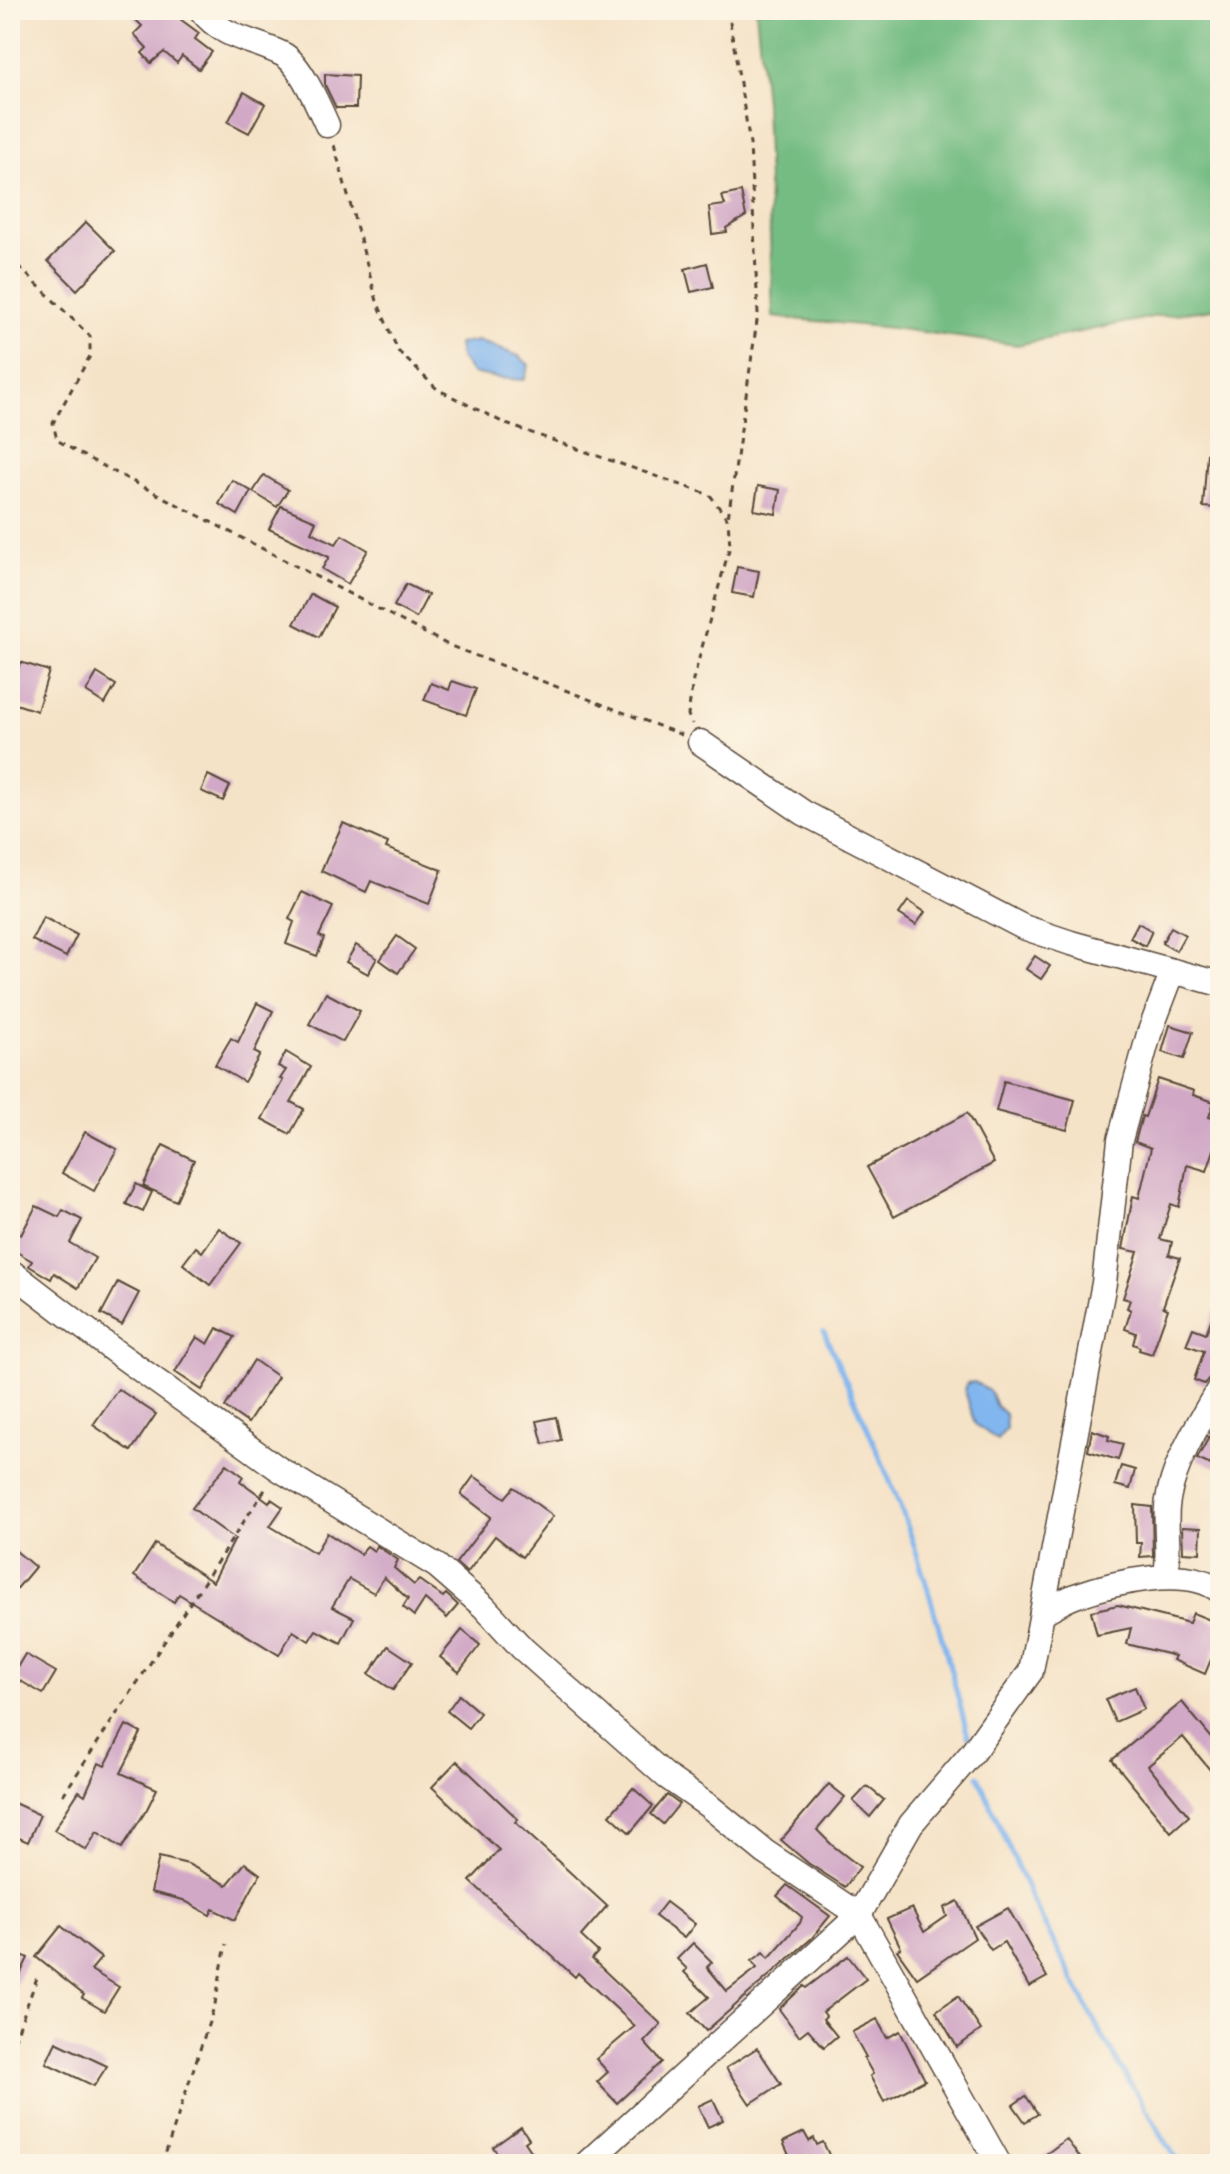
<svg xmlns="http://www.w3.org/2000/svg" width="1230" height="2174" font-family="Sriracha,sans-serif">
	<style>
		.forest { fill: #74bc83; stroke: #587350; stroke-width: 2 }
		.water { fill: #81b6ef; stroke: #5e7086; stroke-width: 2 }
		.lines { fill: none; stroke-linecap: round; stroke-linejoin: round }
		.stream { stroke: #81b6ef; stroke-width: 5 }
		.building { fill: #d1a8c6 }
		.minor-casing { stroke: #574638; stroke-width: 27 }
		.path { stroke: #574638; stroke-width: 3; stroke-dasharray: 6 6; stroke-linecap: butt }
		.minor { stroke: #fff; stroke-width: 24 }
	</style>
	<rect width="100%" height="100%" fill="#fcf5e5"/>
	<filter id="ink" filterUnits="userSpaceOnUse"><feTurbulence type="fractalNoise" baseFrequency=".0125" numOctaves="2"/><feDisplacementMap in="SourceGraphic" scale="16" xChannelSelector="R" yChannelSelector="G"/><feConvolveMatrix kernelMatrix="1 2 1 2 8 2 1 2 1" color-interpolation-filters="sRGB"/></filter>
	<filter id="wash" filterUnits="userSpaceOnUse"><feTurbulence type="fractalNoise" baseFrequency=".006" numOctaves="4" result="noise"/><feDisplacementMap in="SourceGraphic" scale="32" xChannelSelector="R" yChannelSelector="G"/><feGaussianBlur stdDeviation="1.8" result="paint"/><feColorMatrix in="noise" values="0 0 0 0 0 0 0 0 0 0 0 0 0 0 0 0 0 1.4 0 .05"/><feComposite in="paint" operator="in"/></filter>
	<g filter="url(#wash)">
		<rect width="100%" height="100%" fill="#f5e3c8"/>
		<!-- forest -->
		<path class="forest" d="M 756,10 L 1220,10 L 1220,308 L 1152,317 L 1017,345 L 892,328 L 773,317 L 765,102 Z"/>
		<!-- water -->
		<g class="water">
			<path d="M 478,341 L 519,356 L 529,365 L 524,380 L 497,378 L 472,373 L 460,357 L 458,344 Z"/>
			<path d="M 975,1382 L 990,1392 L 996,1406 L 1005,1414 L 1006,1429 L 997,1440 L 975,1424 L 965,1391 L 967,1383 Z"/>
		</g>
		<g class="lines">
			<!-- stream -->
			<g class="stream">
				<path d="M 824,1332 C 854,1399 886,1466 911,1536 C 933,1602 951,1669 968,1736"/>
				<path d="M 978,1776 L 1031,1898 L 1101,2034 L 1172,2152 L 1182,2164"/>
			</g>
		</g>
		<g id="blocks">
			<!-- building -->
			<g class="building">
				<path d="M 126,10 L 186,10 L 180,19 L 199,33 L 195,39 L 212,52 L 199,69 L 182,56 L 177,63 L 164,52 L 151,63 L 142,53 L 147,48 L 134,34 L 142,26 Z"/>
				<path d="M 325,74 L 357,76 L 356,108 L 336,108 L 325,85 Z"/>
				<path d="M 244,92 L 265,104 L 249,133 L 228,122 Z"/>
				<path d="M 741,192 L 746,216 L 726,228 L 727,232 L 712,234 L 709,207 L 725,205 L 722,196 Z"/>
				<path d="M 86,222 L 115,251 L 77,290 L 48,261 Z"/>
				<path d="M 707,263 L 713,287 L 691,292 L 685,269 Z"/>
				<path d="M 1207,453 L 1220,454 L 1217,508 L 1203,507 Z"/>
				<path d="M 264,475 L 288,490 L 277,507 L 253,492 Z"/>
				<path d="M 232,480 L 251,491 L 238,515 L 219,504 Z"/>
				<path d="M 758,486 L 780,490 L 776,514 L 754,510 Z"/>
				<path d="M 281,506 L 316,521 L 311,532 L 336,544 L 342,535 L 368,550 L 348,584 L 322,569 L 329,557 L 269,529 Z"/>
				<path d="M 737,567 L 759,571 L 754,597 L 732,593 Z"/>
				<path d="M 406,584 L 428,595 L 416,618 L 394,606 Z"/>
				<path d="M 311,594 L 335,607 L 319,637 L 294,624 Z"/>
				<path d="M 20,662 L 49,671 L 37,711 L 10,702 Z"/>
				<path d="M 97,673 L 116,685 L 105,704 L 86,692 Z"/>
				<path d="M 452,681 L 476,689 L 466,715 L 424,700 L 431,683 L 449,690 Z"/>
				<path d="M 208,775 L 230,786 L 223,801 L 201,791 Z"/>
				<path d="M 343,823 L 388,843 L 386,848 L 442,870 L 429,904 L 371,881 L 366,892 L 321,871 Z"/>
				<path d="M 302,892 L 333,907 L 319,936 L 324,938 L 317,956 L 286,944 L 294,922 L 289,919 Z"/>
				<path d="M 908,901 L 925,912 L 916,925 L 899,914 Z"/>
				<path d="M 43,917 L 77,935 L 66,957 L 32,940 Z"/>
				<path d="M 1138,923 L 1152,931 L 1145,946 L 1130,938 Z"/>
				<path d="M 1171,927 L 1185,935 L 1176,951 L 1162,943 Z"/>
				<path d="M 397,936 L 415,949 L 398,973 L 380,960 Z"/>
				<path d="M 356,945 L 377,958 L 368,974 L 346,962 Z"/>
				<path d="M 1035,956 L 1050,966 L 1041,979 L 1026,969 Z"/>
				<path d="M 326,993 L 360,1011 L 343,1042 L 309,1024 Z"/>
				<path d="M 257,1003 L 273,1011 L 254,1052 L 260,1055 L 244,1082 L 215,1065 L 231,1038 L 238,1042 Z"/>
				<path d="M 1170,1025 L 1193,1032 L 1184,1059 L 1162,1052 Z"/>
				<path d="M 286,1052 L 311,1067 L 291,1102 L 304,1109 L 290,1134 L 262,1119 L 283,1080 L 280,1079 L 286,1070 L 278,1066 Z"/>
				<path d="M 1158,1079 L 1194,1091 L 1193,1095 L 1214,1102 L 1209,1117 L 1220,1120 L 1220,1132 L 1207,1171 L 1187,1165 L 1179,1207 L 1171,1204 L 1160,1239 L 1172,1242 L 1169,1255 L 1180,1258 L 1163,1307 L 1168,1309 L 1152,1354 L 1139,1350 L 1140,1347 L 1133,1344 L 1136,1333 L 1125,1329 L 1131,1310 L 1127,1308 L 1130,1300 L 1123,1298 L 1138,1252 L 1123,1249 L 1133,1196 L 1139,1198 L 1151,1148 L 1135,1142 L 1142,1116 L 1145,1117 Z"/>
				<path d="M 1004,1081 L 1075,1100 L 1067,1130 L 996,1111 Z"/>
				<path d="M 967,1113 L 994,1163 L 894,1217 L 867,1167 Z"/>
				<path d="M 85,1132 L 117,1149 L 94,1191 L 62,1173 Z"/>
				<path d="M 163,1145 L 194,1160 L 176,1201 L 143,1186 Z"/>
				<path d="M 136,1184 L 152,1192 L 143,1212 L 126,1204 Z"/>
				<path d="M 36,1206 L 59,1217 L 63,1210 L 82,1220 L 70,1243 L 95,1258 L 78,1288 L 54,1273 L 51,1279 L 29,1266 L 32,1261 L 10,1248 L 10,1228 L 21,1235 Z"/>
				<path d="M 219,1228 L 241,1243 L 210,1285 L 183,1264 L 196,1247 L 202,1252 Z"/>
				<path d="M 118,1282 L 139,1293 L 122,1325 L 101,1314 Z"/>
				<path d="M 1219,1299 L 1220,1368 L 1218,1372 L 1212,1374 L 1204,1384 L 1194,1380 L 1204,1351 L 1186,1345 L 1193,1328 L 1206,1333 Z"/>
				<path d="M 217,1328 L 235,1337 L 202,1390 L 175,1372 L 197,1337 L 208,1344 Z"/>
				<path d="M 254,1360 L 278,1377 L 248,1423 L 225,1407 Z"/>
				<path d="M 118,1389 L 156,1414 L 131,1451 L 93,1425 Z"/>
				<path d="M 556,1417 L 561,1440 L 543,1444 L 537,1421 Z"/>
				<path d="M 1220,1417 L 1220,1469 L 1197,1459 Z"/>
				<path d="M 1092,1430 L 1109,1436 L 1108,1440 L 1123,1444 L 1118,1460 L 1088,1451 Z"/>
				<path d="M 227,1464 L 243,1476 L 240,1481 L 269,1502 L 271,1499 L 283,1507 L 270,1526 L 315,1553 L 327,1533 L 360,1554 L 367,1546 L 374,1551 L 377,1546 L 398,1560 L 394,1568 L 414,1585 L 419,1580 L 443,1597 L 446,1594 L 458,1605 L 447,1618 L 425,1599 L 414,1616 L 403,1607 L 408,1599 L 384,1577 L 374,1593 L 349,1579 L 332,1607 L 354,1618 L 341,1643 L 316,1630 L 309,1641 L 293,1631 L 279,1655 L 179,1594 L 174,1602 L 134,1576 L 155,1544 L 213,1582 L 235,1539 L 192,1508 Z"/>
				<path d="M 1121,1466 L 1135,1470 L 1130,1489 L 1115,1485 Z"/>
				<path d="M 474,1476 L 505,1498 L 514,1487 L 553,1516 L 522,1557 L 495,1536 L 467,1573 L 456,1563 L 491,1517 L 461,1494 Z"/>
				<path d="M 1135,1505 L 1152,1507 L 1153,1556 L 1140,1557 L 1141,1543 L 1136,1543 Z"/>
				<path d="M 1182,1527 L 1201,1528 L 1200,1553 L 1183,1552 Z"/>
				<path d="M 10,1546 L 35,1567 L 10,1597 Z"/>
				<path d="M 1118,1605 L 1189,1623 L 1193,1613 L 1220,1624 L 1220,1638 L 1205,1674 L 1173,1660 L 1175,1656 L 1127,1644 L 1131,1628 L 1097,1635 L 1091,1611 Z"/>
				<path d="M 462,1630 L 480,1645 L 459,1672 L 440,1657 Z"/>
				<path d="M 388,1646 L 412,1662 L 393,1690 L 369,1674 Z"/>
				<path d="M 25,1654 L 56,1672 L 43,1694 L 12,1676 Z"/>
				<path d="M 1135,1687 L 1144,1709 L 1115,1722 L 1105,1699 Z"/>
				<path d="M 459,1695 L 480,1713 L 468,1728 L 447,1711 Z"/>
				<path d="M 1182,1702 L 1220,1748 L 1220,1782 L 1183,1737 L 1148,1766 L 1189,1816 L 1171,1832 L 1112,1760 Z"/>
				<path d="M 126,1725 L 141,1733 L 121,1773 L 157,1789 L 147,1809 L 122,1848 L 97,1832 L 86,1850 L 54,1830 L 79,1791 L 85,1795 L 99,1763 L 105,1766 Z"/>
				<path d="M 457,1761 L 518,1819 L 515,1822 L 607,1906 L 581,1936 L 598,1952 L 592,1959 L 661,2024 L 644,2042 L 662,2062 L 617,2103 L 597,2082 L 608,2072 L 596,2059 L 635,2026 L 578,1973 L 575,1977 L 470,1881 L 499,1850 L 432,1787 Z"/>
				<path d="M 829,1784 L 845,1797 L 817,1830 L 832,1845 L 860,1867 L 845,1887 L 808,1863 L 781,1840 Z"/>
				<path d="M 867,1786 L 884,1800 L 870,1817 L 853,1801 Z"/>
				<path d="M 633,1788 L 653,1806 L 630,1833 L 610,1815 Z"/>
				<path d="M 667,1795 L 679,1804 L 663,1824 L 651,1814 Z"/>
				<path d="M 10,1801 L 40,1815 L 28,1842 L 10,1834 Z"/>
				<path d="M 159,1857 L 188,1864 L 227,1885 L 245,1863 L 260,1874 L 235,1920 L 213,1909 L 210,1915 L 183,1900 L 151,1892 Z"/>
				<path d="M 787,1885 L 830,1916 L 812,1938 L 706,2031 L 690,2013 L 709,1997 L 684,1972 L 687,1969 L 677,1959 L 693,1943 L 712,1962 L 707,1967 L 727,1991 L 757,1968 L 752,1961 L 764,1952 L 769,1958 L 800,1923 L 802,1917 L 777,1896 Z"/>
				<path d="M 958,1901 L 975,1938 L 917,1978 L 897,1950 L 901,1948 L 887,1919 L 912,1908 L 924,1932 L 947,1916 L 944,1908 Z"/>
				<path d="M 666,1902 L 695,1924 L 684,1938 L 655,1916 Z"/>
				<path d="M 1008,1908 L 1047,1977 L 1029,1987 L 1004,1942 L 991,1950 L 975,1926 Z"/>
				<path d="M 61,1926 L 101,1958 L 91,1970 L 119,1987 L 104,2011 L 82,1998 L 84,1995 L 36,1957 Z"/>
				<path d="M 10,1949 L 28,1958 L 10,1995 Z"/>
				<path d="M 848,1956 L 866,1979 L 823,2012 L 826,2016 L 823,2019 L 837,2036 L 824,2047 L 808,2029 L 799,2036 L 779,2009 L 804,1986 L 806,1988 Z"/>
				<path d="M 958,1996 L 981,2030 L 957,2047 L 936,2011 Z"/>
				<path d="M 877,2019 L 887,2038 L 900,2031 L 925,2080 L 884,2102 L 870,2076 L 873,2074 L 864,2058 L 866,2057 L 852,2032 Z"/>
				<path d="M 56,2042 L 107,2066 L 94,2086 L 46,2063 Z"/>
				<path d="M 757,2048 L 781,2084 L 750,2104 L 726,2068 Z"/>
				<path d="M 1026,2096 L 1038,2114 L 1025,2122 L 1013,2105 Z"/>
				<path d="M 713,2099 L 723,2120 L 708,2127 L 698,2106 Z"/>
				<path d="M 521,2127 L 529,2139 L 525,2142 L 540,2164 L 505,2164 L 493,2147 Z"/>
				<path d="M 804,2132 L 809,2141 L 814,2138 L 817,2145 L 823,2142 L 830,2157 L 816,2164 L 793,2164 L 783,2142 Z"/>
				<path d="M 1066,2139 L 1085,2164 L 1032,2164 L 1053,2149 Z"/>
			</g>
		</g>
	</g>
	<g filter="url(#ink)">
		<use href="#blocks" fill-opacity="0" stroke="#574638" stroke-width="2"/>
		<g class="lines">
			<!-- minor casing -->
			<g class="minor-casing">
				<g id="minor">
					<path d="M 201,10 C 224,40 254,39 284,55 C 301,65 319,107 327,125"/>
					<path d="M 700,742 L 804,813 L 1023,927 L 1071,943 L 1220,984"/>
					<path d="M 10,1271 L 113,1350 L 279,1469 L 437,1566 L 484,1607 L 522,1648 L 667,1777 L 710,1807 L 765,1852 L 859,1915 L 999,2164"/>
					<path d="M 1166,1576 C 1170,1553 1165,1530 1167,1507 C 1171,1467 1200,1421 1220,1387"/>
					<path d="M 1042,1613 C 1053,1607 1064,1600 1075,1596 C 1112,1583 1188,1564 1220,1591"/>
					<path d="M 586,2164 L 859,1915 L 911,1824 L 972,1753 L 1031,1671 L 1104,1283 L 1120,1140 L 1149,1034 L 1173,971"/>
				</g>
			</g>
			<!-- path -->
			<g class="path">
				<path d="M 728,10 L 750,144 L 758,314 L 728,518"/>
				<path d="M 334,145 L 377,301 L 398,351 L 437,389 L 506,424 L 710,495 L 728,520 L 730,546 L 693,680 L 688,715 L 692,724"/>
				<path d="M 10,258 L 90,336 L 90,356 L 53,423 L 57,440 L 80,454 L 448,645 L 682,735"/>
				<path d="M 63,1795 L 268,1485"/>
				<path d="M 10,2052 L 38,1975"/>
				<path d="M 162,2164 L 215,2004 L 226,1944"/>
			</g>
			<!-- minor -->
			<use href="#minor" class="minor"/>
		</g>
	</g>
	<!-- margin -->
	<rect width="1230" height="2174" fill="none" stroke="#fcf5e5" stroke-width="40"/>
</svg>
